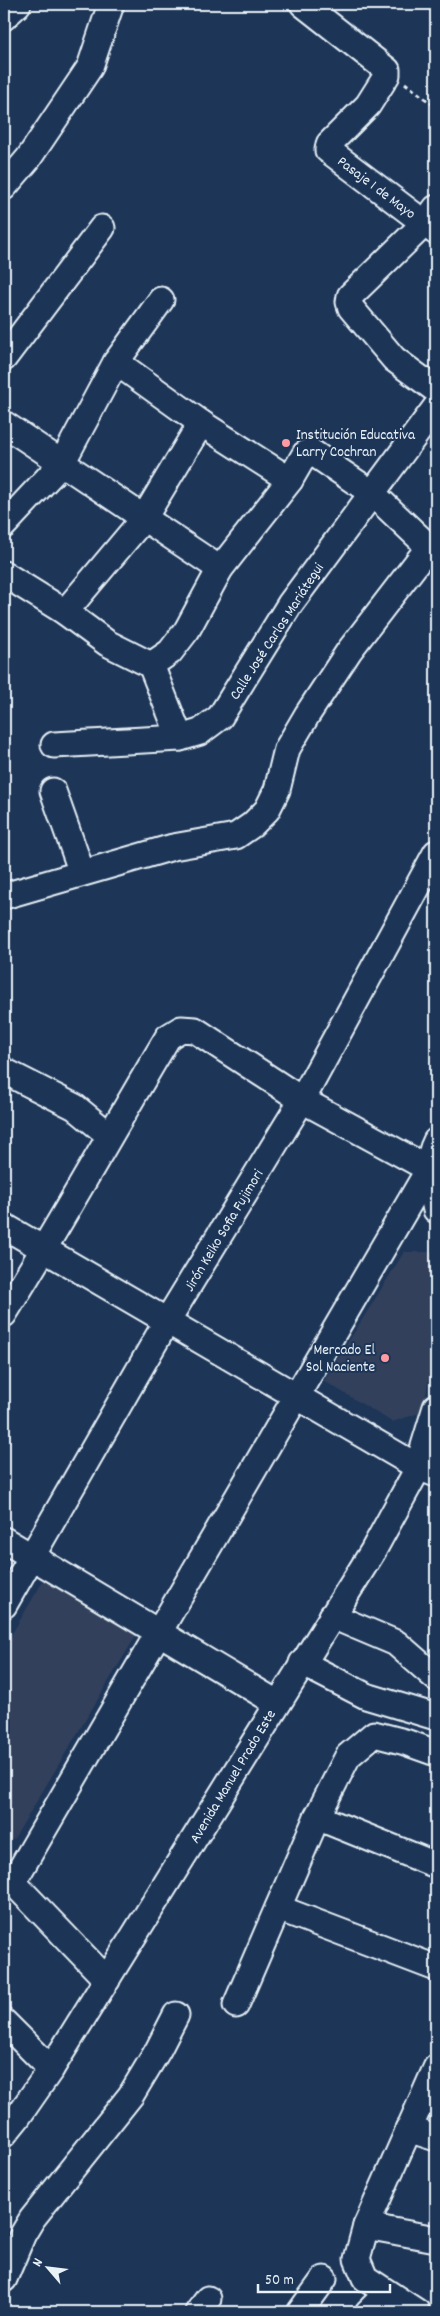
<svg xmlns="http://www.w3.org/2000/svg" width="440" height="2316" font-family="Dekko,sans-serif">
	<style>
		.built { fill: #30415c }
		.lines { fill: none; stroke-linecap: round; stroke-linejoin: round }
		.minor-casing { stroke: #e8f1f8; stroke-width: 29 }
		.path { stroke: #e8f1f8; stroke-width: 3; stroke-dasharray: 4 4; stroke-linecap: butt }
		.minor { stroke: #1d3557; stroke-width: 25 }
		.poi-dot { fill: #ff9aa2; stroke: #1d3557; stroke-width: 2 }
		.labels { text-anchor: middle; stroke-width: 4; stroke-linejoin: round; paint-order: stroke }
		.street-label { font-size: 15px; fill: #e8f1f8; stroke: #1d3557 }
		.poi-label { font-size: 15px; fill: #e8f1f8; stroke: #1d3557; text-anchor: start }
	</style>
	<rect width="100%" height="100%" fill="#1d3557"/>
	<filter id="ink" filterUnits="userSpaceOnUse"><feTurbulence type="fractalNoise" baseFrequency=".02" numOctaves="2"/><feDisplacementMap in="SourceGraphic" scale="10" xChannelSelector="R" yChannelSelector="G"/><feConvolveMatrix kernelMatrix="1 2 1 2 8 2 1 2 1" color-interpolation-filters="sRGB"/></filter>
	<g filter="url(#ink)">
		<!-- built -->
		<g class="built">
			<path d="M 404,1252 L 436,1252 L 436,1336 L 423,1412 L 392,1422 L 324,1381 Z"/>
			<path d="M 46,1576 L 137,1634 L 14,1839 L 5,1839 L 4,1837 L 4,1647 Z"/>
		</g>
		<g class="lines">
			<!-- minor casing -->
			<g class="minor-casing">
				<g id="minor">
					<path d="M 303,4 L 387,70 L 387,75 L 368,105 L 329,144 L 328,150 L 436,232"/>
					<path d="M 4,17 L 18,4"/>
					<path d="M 4,187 L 28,159 L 90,67 L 111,4"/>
					<path d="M 436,208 L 425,223 L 350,296 L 349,302 L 351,308 L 394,359 L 436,390"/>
					<path d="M 4,358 L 102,228"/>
					<path d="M 116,362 L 201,423 L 290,480"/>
					<path d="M 4,424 L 220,569"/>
					<path d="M 4,525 L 62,463 L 116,362 L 161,300"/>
					<path d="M 4,574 L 65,612 L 107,643 L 151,665 L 170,652 L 187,630 L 220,569 L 290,480 L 305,454 L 310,451 L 372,493 L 429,547 L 436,550"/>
					<path d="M 65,612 L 144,518 L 201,423"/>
					<path d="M 151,665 L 180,738"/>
					<path d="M 54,745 L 180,738 L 200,732 L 220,717 L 290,604 L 436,407"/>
					<path d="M 53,791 L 82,873"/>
					<path d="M 4,896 L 173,847 L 236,836 L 252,825 L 267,810 L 277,790 L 287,749 L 307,715 L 349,651 L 429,547"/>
					<path d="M 4,1071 L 75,1107 L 109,1135"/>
					<path d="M 436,1141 C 424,1164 431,1186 436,1210"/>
					<path d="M 4,1226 L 418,1467 L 436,1474"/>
					<path d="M 4,1314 C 61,1223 113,1129 168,1037 L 181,1029 L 195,1030 L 302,1100 L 429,1169 L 12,1884"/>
					<path d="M 4,1540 L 277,1703"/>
					<path d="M 4,1605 L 167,1321 L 302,1100 L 436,853"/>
					<path d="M 332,1616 L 396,1643 L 436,1678"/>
					<path d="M 302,1663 L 366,1696 L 436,1717"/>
					<path d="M 317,1817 L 436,1865"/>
					<path d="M 4,1873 L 107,1980"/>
					<path d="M 278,1908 L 436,1968"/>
					<path d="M 236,2005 L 317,1817 L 348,1756 L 374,1734 L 405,1742 L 436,1753"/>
					<path d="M 4,2022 L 51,2069"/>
					<path d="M 408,2129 L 436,2138"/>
					<path d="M 4,2134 L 17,2118 L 51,2069 L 373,1551 L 416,1472 L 436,1407"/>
					<path d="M 366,2226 L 436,2239"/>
					<path d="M 4,2279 L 23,2234 L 32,2219 L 131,2095 L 158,2050 L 176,2015"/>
					<path d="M 198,2312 L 208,2299"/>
					<path d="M 300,2312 L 324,2279"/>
					<path d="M 368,2312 L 386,2294"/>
					<path d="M 417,2312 L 365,2278 L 357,2259 L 366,2226 L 436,2068"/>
				</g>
			</g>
			<!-- path -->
			<path class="path" d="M 405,83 L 436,107"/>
			<!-- minor -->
			<use href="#minor" class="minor"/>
		</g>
	</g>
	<!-- markers -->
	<g class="poi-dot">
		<circle cx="286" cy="443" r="5"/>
		<circle cx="385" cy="1358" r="5"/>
	</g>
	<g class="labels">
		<!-- street labels -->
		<g class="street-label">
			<text transform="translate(377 187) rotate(37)" y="5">Pasaje 1 de Mayo</text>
			<text transform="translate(276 631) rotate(-57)" y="5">Calle José Carlos Mariátegui</text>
			<text transform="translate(223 1230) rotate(-59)" y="5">Jirón Keiko Sofia Fujimori</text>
			<text transform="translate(232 1776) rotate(-59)" y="5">Avenida Manuel Prado Este</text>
		</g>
		<!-- poi labels -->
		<g class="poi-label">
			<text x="296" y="439">Institución Educativa<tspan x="296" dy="17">Larry Cochran</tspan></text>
			<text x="375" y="1354" text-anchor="end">Mercado El<tspan x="375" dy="17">Sol Naciente</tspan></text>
		</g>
	</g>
	<!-- margin -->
	<rect width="440" height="2316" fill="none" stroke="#1d3557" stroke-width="20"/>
	<rect x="10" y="10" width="420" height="2296" fill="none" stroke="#e8f1f8" stroke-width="2" filter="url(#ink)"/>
	<!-- north arrow -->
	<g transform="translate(48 2268) rotate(298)" stroke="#1d3557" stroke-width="4" paint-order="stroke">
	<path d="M0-4L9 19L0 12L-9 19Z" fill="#e8f1f8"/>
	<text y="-8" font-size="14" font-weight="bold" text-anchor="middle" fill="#e8f1f8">N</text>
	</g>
	<!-- scale -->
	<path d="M258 2284v8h132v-8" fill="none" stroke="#e8f1f8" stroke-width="2.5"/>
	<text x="265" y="2284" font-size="15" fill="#e8f1f8" stroke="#1d3557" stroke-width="4" paint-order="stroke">50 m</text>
</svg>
